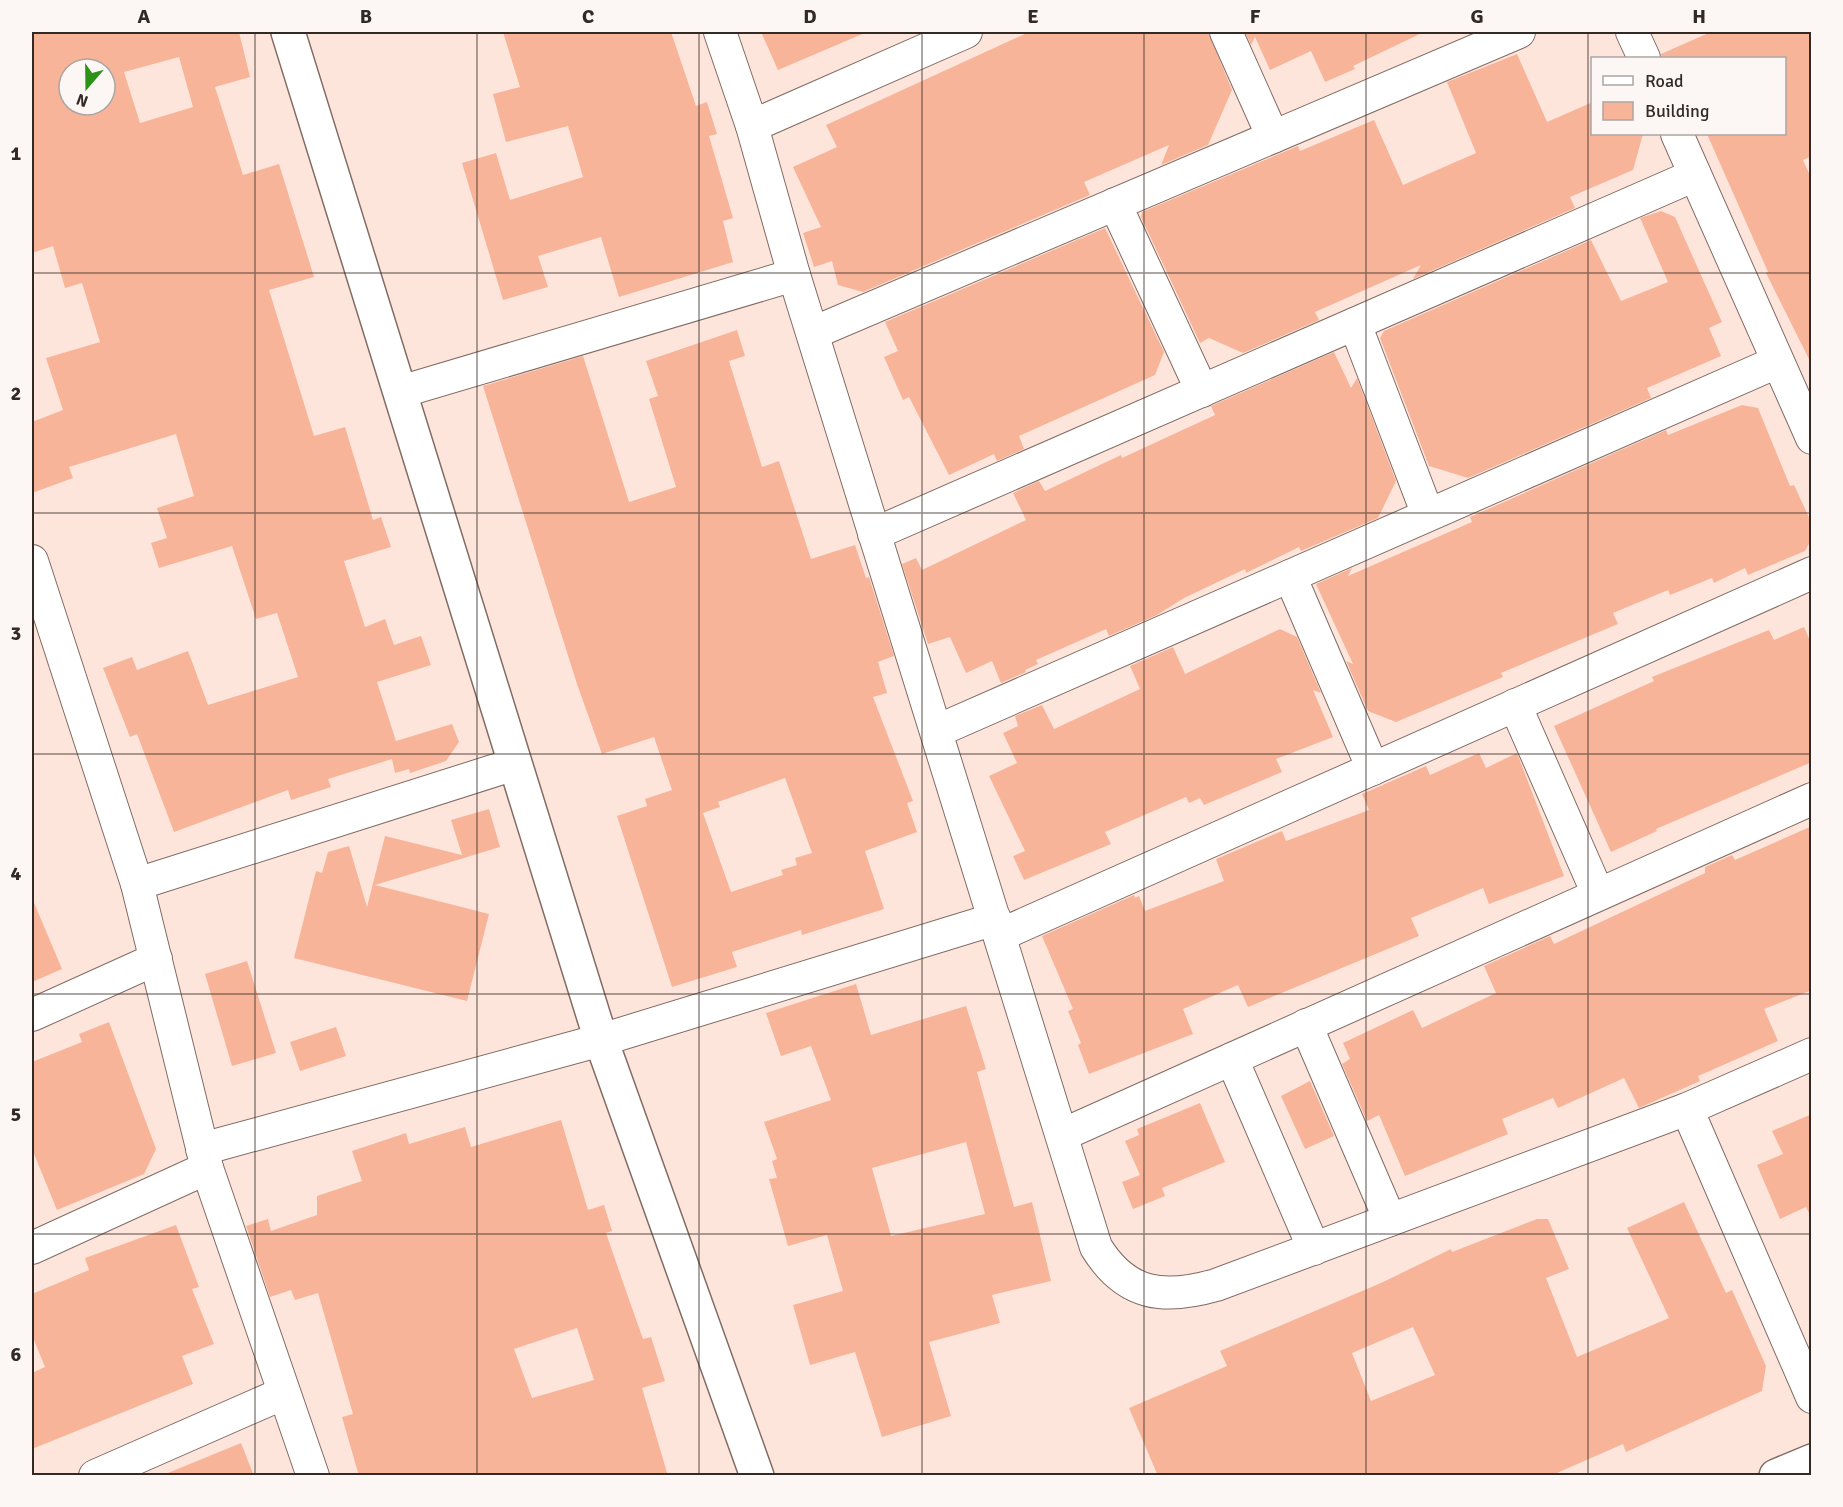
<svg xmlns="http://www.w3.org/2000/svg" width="1843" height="1507" font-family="Signika,sans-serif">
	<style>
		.building { fill: #f8b498; fill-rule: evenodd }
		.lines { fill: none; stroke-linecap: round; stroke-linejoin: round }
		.street-casing { stroke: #816c63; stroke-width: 34 }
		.secondary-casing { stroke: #816c63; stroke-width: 36 }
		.street { stroke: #fff; stroke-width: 32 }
		.secondary { stroke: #fff; stroke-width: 33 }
		.grid { fill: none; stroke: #332a26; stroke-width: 1.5; stroke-opacity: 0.55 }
		.neatline { fill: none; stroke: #332a26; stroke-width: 2 }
		.grid-label { font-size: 20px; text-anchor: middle; font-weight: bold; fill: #332a26 }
	</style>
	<rect width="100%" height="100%" fill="#fee5dc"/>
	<!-- building -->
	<g class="building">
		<path d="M 32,32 L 239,32 L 250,77 L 215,87 L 243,175 L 279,164 L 314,277 L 269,290 L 314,436 L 345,427 L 373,520 L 381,517 L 391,547 L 344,561 L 365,627 L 385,619 L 394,645 L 421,636 L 431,665 L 377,682 L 396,741 L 452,724 L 459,742 L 446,761 L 410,773 L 409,769 L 395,773 L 392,759 L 328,779 L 331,787 L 291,800 L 288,790 L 174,832 L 137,734 L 130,737 L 103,668 L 132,657 L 137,670 L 188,651 L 208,705 L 298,677 L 277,613 L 256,619 L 232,546 L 159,568 L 151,543 L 167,538 L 157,508 L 194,496 L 176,434 L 69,467 L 73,478 L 32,493 L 32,422 L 63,410 L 46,358 L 100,342 L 82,283 L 65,288 L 53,246 L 32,253 ZM 179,57 L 193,107 L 140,123 L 124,72 ZM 69,69 L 105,69 L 105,105 L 69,105 Z"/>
		<path d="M 503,32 L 671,32 L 696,106 L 707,102 L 717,134 L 709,136 L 733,218 L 723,221 L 733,262 L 619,297 L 601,237 L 538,256 L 548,287 L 503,300 L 462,163 L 496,153 L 510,200 L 583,177 L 568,126 L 506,142 L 493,94 L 520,87 Z"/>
		<path d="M 761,32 L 867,32 L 778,70 Z"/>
		<path d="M 1029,32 L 1208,32 L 1232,90 L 1208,145 L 1161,165 L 1169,145 L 1084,182 L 1090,195 L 863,292 L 838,285 L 832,261 L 814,267 L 803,233 L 821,227 L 793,167 L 837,147 L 826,125 Z"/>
		<path d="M 1245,32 L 1424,32 L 1353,66 L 1355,69 L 1325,82 L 1311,51 L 1270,70 L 1255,37 L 1251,45 Z"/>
		<path d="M 1711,32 L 1812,32 L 1812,156 L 1803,160 L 1812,180 L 1812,365 L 1766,273 L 1768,272 L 1707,134 L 1785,134 L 1785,58 L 1662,58 L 1661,54 Z"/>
		<path d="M 1517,54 L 1547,122 L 1593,102 L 1593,134 L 1643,134 L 1633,170 L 1570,197 L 1575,208 L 1413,279 L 1421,265 L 1315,312 L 1319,320 L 1243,353 L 1209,338 L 1200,343 L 1141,217 L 1142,212 L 1298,146 L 1300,151 L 1374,120 L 1403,185 L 1476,153 L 1447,82 Z"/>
		<path d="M 1661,211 L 1675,217 L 1722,322 L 1709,328 L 1721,356 L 1647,388 L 1651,398 L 1468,478 L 1429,466 L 1380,338 L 1384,331 L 1591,240 L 1621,301 L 1668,282 L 1640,218 Z"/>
		<path d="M 1105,228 L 1164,352 L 1155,375 L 1019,436 L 1024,449 L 997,461 L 994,454 L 949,475 L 909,397 L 903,400 L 884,357 L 898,351 L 885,322 Z"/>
		<path d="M 737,330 L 745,356 L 729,361 L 762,467 L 779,461 L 811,559 L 855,545 L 866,578 L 869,577 L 894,656 L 878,662 L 887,693 L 873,697 L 913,801 L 907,803 L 917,832 L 865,851 L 884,909 L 802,935 L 801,930 L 732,952 L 737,967 L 672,987 L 617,816 L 647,806 L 645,799 L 672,790 L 654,737 L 602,754 L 577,684 L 483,386 L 583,356 L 629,502 L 676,487 L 649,399 L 658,396 L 646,361 ZM 785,778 L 812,853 L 795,858 L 797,865 L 781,870 L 783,875 L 731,892 L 703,813 L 720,807 L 718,802 Z"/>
		<path d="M 1334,352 L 1351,388 L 1357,378 L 1396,481 L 1378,518 L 1301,551 L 1299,547 L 1246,573 L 1245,569 L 1184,598 L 1157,615 L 1109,636 L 1106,629 L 1036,660 L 1038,664 L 1025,670 L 1026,672 L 1001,683 L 992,661 L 966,673 L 950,637 L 928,644 L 902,564 L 916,558 L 922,570 L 1026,520 L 1013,493 L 1039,481 L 1045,491 L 1121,455 L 1122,458 L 1215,415 L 1211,406 Z"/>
		<path d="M 1742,405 L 1758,408 L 1790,486 L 1794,485 L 1812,524 L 1812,538 L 1805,551 L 1748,575 L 1745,568 L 1714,583 L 1712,578 L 1670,595 L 1668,590 L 1613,613 L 1618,624 L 1501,673 L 1503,677 L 1396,722 L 1368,711 L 1346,661 L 1353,664 L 1316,584 L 1352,568 L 1348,576 L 1472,522 L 1470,517 L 1666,430 L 1668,435 Z"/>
		<path d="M 1804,627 L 1812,645 L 1812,762 L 1656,829 L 1657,831 L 1611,852 L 1554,726 L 1654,681 L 1652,677 L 1769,630 L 1774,640 Z"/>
		<path d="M 1280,629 L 1297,637 L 1321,693 L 1313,690 L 1333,737 L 1276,759 L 1282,772 L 1204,805 L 1200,798 L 1189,803 L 1186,797 L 1105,832 L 1111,844 L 1024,880 L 1013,856 L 1025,851 L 989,776 L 1017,763 L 1003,733 L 1018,726 L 1015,716 L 1042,705 L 1054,729 L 1140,689 L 1130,666 L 1173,647 L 1185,674 Z"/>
		<path d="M 1479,753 L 1486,768 L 1517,753 L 1564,876 L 1489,904 L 1483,888 L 1411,918 L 1419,936 L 1248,1007 L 1238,985 L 1183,1009 L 1193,1034 L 1089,1074 L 1078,1045 L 1081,1043 L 1068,1011 L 1073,1009 L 1042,936 L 1134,895 L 1135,898 L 1139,896 L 1145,911 L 1224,881 L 1216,859 L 1282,831 L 1286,841 L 1369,810 L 1362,794 L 1426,766 L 1430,775 Z"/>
		<path d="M 489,809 L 500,847 L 375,885 L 489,914 L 467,1001 L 294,958 L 316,871 L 322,873 L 328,852 L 349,846 L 367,907 L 385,836 L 462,855 L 451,820 Z"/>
		<path d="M 1812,826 L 1812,990 L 1764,1009 L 1778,1041 L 1698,1076 L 1700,1081 L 1639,1108 L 1624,1078 L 1558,1108 L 1553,1098 L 1502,1119 L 1508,1134 L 1405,1176 L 1379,1115 L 1367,1121 L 1342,1064 L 1350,1059 L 1343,1043 L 1413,1010 L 1422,1028 L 1496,993 L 1484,966 L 1550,936 L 1554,944 L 1705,873 L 1705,867 L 1732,855 L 1735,860 Z"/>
		<path d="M 32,898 L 62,969 L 32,982 Z"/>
		<path d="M 247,961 L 276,1053 L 232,1066 L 205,974 Z"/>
		<path d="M 856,984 L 871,1035 L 966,1006 L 986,1069 L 977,1072 L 1014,1207 L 1032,1202 L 1051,1281 L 992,1295 L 1000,1323 L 929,1342 L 951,1416 L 882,1437 L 855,1352 L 810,1365 L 793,1305 L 843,1291 L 827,1235 L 788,1246 L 769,1179 L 777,1178 L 772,1161 L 777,1159 L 764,1122 L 831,1100 L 811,1046 L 781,1056 L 766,1013 ZM 966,1142 L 985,1214 L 891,1236 L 872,1168 Z"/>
		<path d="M 109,1022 L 156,1149 L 144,1174 L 57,1210 L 32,1149 L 32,1062 L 82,1042 L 79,1034 Z"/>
		<path d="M 336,1027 L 346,1056 L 300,1071 L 290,1042 Z"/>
		<path d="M 1310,1081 L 1334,1136 L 1305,1149 L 1281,1096 Z"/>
		<path d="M 1200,1103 L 1225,1162 L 1162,1188 L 1165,1196 L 1133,1209 L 1122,1182 L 1140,1175 L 1125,1141 L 1139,1135 L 1137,1129 Z"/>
		<path d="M 1812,1114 L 1812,1219 L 1806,1207 L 1780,1219 L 1757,1165 L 1783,1154 L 1772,1131 Z"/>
		<path d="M 561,1120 L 588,1210 L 604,1205 L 612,1231 L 606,1233 L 626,1291 L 643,1339 L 651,1337 L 665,1381 L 642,1388 L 668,1476 L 359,1476 L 342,1417 L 353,1414 L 318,1293 L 295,1300 L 291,1290 L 270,1297 L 246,1226 L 268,1219 L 271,1231 L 317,1215 L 317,1196 L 362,1181 L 352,1151 L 406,1133 L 409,1144 L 465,1127 L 471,1147 ZM 577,1328 L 594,1380 L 532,1398 L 514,1349 Z"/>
		<path d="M 1684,1202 L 1726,1293 L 1732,1290 L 1766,1366 L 1762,1391 L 1626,1452 L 1623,1444 L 1550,1476 L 1158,1476 L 1129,1408 L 1227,1366 L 1220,1351 L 1381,1283 L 1451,1249 L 1452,1252 L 1537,1219 L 1548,1219 L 1569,1269 L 1546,1278 L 1577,1357 L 1669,1318 L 1627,1228 ZM 1413,1327 L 1435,1375 L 1371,1401 L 1352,1353 Z"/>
		<path d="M 176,1225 L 199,1287 L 192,1289 L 214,1344 L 182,1356 L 193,1384 L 32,1449 L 32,1373 L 45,1367 L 32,1335 L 32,1294 L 89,1270 L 85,1258 Z"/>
		<path d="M 241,1443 L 254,1476 L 164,1476 L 163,1475 Z"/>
	</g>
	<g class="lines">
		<!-- street casing -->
		<g class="street-casing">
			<g id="street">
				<path d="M 720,32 L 752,126 L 794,275 L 1096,1247 C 1126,1296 1164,1300 1216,1285 L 1687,1109 L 1812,1054"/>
				<path d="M 1226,32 L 1273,137"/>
				<path d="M 1632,32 L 1644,58"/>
				<path d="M 752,126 L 966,32"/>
				<path d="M 1677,134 L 1812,438"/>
				<path d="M 1115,204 L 1202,391"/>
				<path d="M 1355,324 L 1428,515"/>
				<path d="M 813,333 L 1519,32"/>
				<path d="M 400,392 L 794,275"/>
				<path d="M 874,534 L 1695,175"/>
				<path d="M 32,561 L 137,884 L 207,1168 L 313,1476"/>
				<path d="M 1290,576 L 1373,769"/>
				<path d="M 1515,705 L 1598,894"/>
				<path d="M 937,731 L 1777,362"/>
				<path d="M 137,884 L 515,764"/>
				<path d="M 1000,935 L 1812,573"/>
				<path d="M 32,1015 L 156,959"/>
				<path d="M 1306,1025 L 1390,1220"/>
				<path d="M 1232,1059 L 1314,1249"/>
				<path d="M 1687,1109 L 1812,1397"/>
				<path d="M 1062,1135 L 1812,799"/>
				<path d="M 202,1149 L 601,1040 L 995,919"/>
				<path d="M 32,1248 L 207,1168"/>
				<path d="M 95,1476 L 284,1393"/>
			</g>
		</g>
		<!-- secondary casing -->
		<g class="secondary-casing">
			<g id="secondary">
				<path d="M 288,32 L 601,1040 L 757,1476"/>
				<path d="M 1776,1476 L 1812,1461"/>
			</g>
		</g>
		<!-- street -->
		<use href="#street" class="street"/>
		<!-- secondary -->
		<use href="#secondary" class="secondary"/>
	</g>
	<!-- grid -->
	<path class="grid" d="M 255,32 L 255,1476M 477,32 L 477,1476M 699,32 L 699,1476M 922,32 L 922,1476M 1144,32 L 1144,1476M 1366,32 L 1366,1476M 1588,32 L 1588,1476M 32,273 L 1812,273M 32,513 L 1812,513M 32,754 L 1812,754M 32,994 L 1812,994M 32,1234 L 1812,1234"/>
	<!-- border -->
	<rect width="1843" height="1507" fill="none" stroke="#fcf7f5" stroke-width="66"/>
	<!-- legend -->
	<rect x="1591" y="57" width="195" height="78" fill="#fcf7f5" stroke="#aca5a2" stroke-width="1.5"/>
	<rect x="1603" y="76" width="30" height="9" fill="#ffffff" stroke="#aca5a2" stroke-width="1.5"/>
	<text x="1645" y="87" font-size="18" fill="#332a26">Road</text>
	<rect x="1603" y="102" width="30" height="18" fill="#f8b498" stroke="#aca5a2" stroke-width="1.5"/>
	<text x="1645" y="117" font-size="18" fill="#332a26">Building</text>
	<!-- north arrow -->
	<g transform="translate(87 87) rotate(200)"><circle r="28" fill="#fcf7f5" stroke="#aca5a2" stroke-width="1.5"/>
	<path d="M0-4.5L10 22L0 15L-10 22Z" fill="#2b9318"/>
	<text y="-9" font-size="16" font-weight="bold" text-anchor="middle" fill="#332a26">N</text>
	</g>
	<rect x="33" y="33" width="1777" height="1441" class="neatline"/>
	<g class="grid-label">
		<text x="144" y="23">A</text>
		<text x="366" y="23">B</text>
		<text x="588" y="23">C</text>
		<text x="810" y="23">D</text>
		<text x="1033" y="23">E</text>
		<text x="1255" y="23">F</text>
		<text x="1477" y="23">G</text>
		<text x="1699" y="23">H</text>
		<text x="16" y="160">1</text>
		<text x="16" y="400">2</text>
		<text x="16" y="640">3</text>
		<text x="16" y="880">4</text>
		<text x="16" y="1121">5</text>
		<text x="16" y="1361">6</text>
	</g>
</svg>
